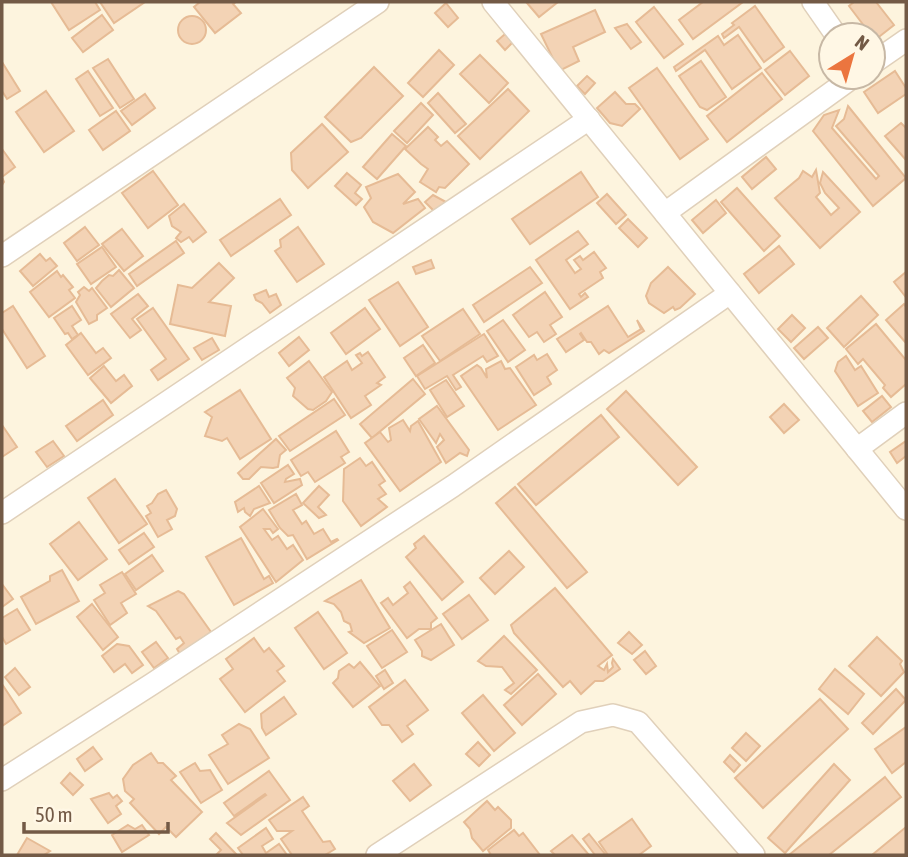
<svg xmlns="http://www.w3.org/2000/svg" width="908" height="857" font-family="'Asap Condensed',sans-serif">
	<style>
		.building { fill: #f3d3b5; stroke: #e6bb95; stroke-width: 2 }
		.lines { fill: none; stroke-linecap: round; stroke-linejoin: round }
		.minor-casing { stroke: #e0d0ba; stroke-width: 24 }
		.minor { stroke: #fff; stroke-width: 21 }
	</style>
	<rect width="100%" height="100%" fill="#fdf4de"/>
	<!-- building -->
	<g class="building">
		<path d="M 51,2 L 95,2 L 100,10 L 69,30 Z"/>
		<path d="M 100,2 L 145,2 L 114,23 Z"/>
		<path d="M 200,2 L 236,2 L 233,4 L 241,13 L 215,33 L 194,7 Z"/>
		<path d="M 529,2 L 558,2 L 539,17 L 527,3 Z"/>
		<path d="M 703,2 L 743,2 L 693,39 L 679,20 Z"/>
		<path d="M 854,2 L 876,2 L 894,25 L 875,40 L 873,35 L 871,35 L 849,6 Z"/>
		<path d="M 446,3 L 458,18 L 448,27 L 435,13 Z"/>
		<path d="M 755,6 L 784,47 L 764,62 L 739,27 L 724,38 L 722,34 L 734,25 L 732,23 Z"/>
		<path d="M 654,7 L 683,44 L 664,58 L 636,22 Z"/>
		<path d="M 595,10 L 605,32 L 573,47 L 579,61 L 559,71 L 541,34 Z"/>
		<path d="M 102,15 L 113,30 L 83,52 L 72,38 Z"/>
		<circle cx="192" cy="30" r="14"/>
		<path d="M 627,24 L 641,42 L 631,49 L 615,28 Z"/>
		<path d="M 505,34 L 513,42 L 505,50 L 497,41 Z"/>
		<path d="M 738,35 L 761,68 L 732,89 L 705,50 L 676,71 L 674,67 L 718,36 L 724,45 Z"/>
		<path d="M 439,50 L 454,65 L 423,97 L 408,83 Z"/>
		<path d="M 790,51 L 809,76 L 785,95 L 765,70 Z"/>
		<path d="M 480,55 L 508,83 L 489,103 L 460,74 Z"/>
		<path d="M 108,59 L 134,99 L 120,108 L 93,68 Z"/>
		<path d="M 701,61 L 726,97 L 707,110 L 700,107 L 679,76 Z"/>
		<path d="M 2,62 L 20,91 L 7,99 L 2,91 Z"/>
		<path d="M 374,67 L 403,96 L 361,138 L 351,142 L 325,117 Z"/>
		<path d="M 657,68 L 708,139 L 680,159 L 629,88 Z"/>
		<path d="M 88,71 L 113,108 L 100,116 L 76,79 Z"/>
		<path d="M 895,71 L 906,88 L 906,94 L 878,113 L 864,92 Z"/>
		<path d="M 762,73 L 782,99 L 727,142 L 707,116 Z"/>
		<path d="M 587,76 L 595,83 L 585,94 L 577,86 Z"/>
		<path d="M 508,89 L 529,111 L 480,159 L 458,136 Z"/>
		<path d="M 46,91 L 74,131 L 44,152 L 16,112 Z"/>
		<path d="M 615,92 L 626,104 L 635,104 L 640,109 L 622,126 L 610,123 L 597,108 Z"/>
		<path d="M 438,93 L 466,124 L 455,133 L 428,103 Z"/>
		<path d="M 145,94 L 155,108 L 132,125 L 121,111 Z"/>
		<path d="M 421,103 L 433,115 L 407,143 L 394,131 Z"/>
		<path d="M 848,106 L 906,178 L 873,206 L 813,131 L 824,115 L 839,110 L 832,128 L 876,179 L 879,176 L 836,126 L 844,119 Z"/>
		<path d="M 116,111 L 130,131 L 103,150 L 89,130 Z"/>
		<path d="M 901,123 L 906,128 L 906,160 L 885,136 Z"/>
		<path d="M 322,124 L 348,152 L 308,188 L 292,170 L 291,153 Z"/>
		<path d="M 428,127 L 438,137 L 435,140 L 441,146 L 447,141 L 469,164 L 445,188 L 439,187 L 436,192 L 420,182 L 428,169 L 421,164 L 405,149 Z"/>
		<path d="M 392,134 L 406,146 L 377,179 L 363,167 Z"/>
		<path d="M 2,149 L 15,167 L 2,177 L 4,182 L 2,185 Z"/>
		<path d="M 766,157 L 776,169 L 752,189 L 742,177 Z"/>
		<path d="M 816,170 L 820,193 L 816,197 L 831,215 L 839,208 L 825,193 L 820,183 L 823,172 L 860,212 L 820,248 L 775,198 L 799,178 L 803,171 L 812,177 Z"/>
		<path d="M 153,171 L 178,205 L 148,228 L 122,193 Z"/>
		<path d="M 581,172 L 598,197 L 530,244 L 512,219 Z"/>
		<path d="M 347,173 L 361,185 L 355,193 L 362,199 L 356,205 L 335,186 Z"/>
		<path d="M 398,174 L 415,192 L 403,204 L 418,199 L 425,208 L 393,233 L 373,222 L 364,207 L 371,198 L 366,187 Z"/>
		<path d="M 737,188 L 780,236 L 764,251 L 721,202 Z"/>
		<path d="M 607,194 L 626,215 L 616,224 L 597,203 Z"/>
		<path d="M 433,195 L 446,202 L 435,212 L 425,202 Z"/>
		<path d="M 280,199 L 291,215 L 231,256 L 220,240 Z"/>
		<path d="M 716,200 L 726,213 L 703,233 L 692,220 Z"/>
		<path d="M 184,204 L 206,232 L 193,242 L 189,237 L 181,242 L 176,238 L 181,232 L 172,226 L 169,216 Z"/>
		<path d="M 628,219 L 647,238 L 638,247 L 619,228 Z"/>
		<path d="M 85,227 L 99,245 L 77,261 L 64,243 Z"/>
		<path d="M 298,227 L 324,264 L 297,282 L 275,251 L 281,247 L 280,240 Z"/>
		<path d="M 122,229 L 143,256 L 124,271 L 102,244 Z"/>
		<path d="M 578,231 L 588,244 L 566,260 L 575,273 L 581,269 L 574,260 L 580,256 L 583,260 L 594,252 L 606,268 L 600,272 L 603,278 L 579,294 L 581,297 L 585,293 L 588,297 L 570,309 L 536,260 Z"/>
		<path d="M 176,241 L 184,253 L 137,286 L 129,274 Z"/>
		<path d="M 779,246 L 794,264 L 759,293 L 744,274 Z"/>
		<path d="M 102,247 L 116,267 L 91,284 L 77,264 Z"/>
		<path d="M 40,254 L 46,261 L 50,258 L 57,266 L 33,286 L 20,271 Z"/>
		<path d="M 431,260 L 434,268 L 416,274 L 413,267 Z"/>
		<path d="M 219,263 L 234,278 L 209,302 L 231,306 L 225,336 L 170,324 L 178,285 L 192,288 Z"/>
		<path d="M 530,267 L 542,283 L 484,322 L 473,305 Z"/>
		<path d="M 668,267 L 695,294 L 680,308 L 675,310 L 673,307 L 664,313 L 649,303 L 646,296 L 651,283 Z"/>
		<path d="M 119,270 L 134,288 L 111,307 L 96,288 L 102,281 L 109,275 L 113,276 Z"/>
		<path d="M 57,271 L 61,277 L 63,275 L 73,287 L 69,290 L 75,298 L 49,317 L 30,292 Z"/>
		<path d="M 906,272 L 906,295 L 905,296 L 894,282 Z"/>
		<path d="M 398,282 L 428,327 L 400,346 L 369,300 Z"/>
		<path d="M 84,287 L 89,291 L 92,288 L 107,308 L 97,315 L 97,320 L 89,324 L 76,302 L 80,295 L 78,292 Z"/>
		<path d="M 266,290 L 269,297 L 276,294 L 281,305 L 270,313 L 262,303 L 256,300 L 254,295 Z"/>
		<path d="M 545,292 L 562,317 L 550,325 L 556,334 L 544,342 L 537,332 L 529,337 L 513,315 Z"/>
		<path d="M 138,294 L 148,306 L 132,319 L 141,330 L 130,338 L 111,314 Z"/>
		<path d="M 861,296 L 878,315 L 844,347 L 827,328 Z"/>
		<path d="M 904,304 L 906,307 L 906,343 L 886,320 Z"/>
		<path d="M 13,306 L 45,356 L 27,368 L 2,329 L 2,313 Z"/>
		<path d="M 72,306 L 81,320 L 72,326 L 78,335 L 72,339 L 68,333 L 65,334 L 54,318 Z"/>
		<path d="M 608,306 L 628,337 L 641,329 L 637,320 L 644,331 L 609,353 L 604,350 L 599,354 L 591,342 L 587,342 L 581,333 L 580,334 L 584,340 L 566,352 L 557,339 Z"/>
		<path d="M 153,308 L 189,359 L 158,380 L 151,370 L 166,359 L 137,319 Z"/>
		<path d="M 365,308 L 380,329 L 346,354 L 331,333 Z"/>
		<path d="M 463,309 L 480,334 L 440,361 L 422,336 Z"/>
		<path d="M 792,315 L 805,328 L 791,342 L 778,329 Z"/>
		<path d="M 503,320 L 525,350 L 508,362 L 487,331 Z"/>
		<path d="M 876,324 L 906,360 L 906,384 L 891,397 L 883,388 L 885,385 L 863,359 L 858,364 L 846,349 Z"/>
		<path d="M 818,327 L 828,338 L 804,359 L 794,348 Z"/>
		<path d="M 81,333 L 96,353 L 103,348 L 111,358 L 88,375 L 66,345 Z"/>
		<path d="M 484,334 L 498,356 L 487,362 L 483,356 L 453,375 L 461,387 L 456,390 L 447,376 L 425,389 L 417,376 Z"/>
		<path d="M 299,337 L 309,350 L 289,366 L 279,353 Z"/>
		<path d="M 212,338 L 219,350 L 202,360 L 194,348 Z"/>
		<path d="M 423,345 L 435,363 L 416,376 L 404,358 Z"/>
		<path d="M 368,352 L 385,377 L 377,383 L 381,385 L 365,396 L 371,405 L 351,418 L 324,377 L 347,361 L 352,370 L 362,363 L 356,355 L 360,353 L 362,356 Z"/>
		<path d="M 547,354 L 557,370 L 547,377 L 551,384 L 534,395 L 516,367 L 534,355 L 537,360 Z"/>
		<path d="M 846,356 L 855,370 L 861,366 L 878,393 L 858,406 L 835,371 L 838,362 Z"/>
		<path d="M 309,361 L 332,392 L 326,401 L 313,410 L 308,409 L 293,396 L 295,388 L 287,378 Z"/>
		<path d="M 501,361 L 505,369 L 510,368 L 536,405 L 498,430 L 461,376 L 477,365 L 481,368 L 487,378 L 486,369 Z"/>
		<path d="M 104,366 L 116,381 L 124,375 L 132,386 L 111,403 L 90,378 Z"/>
		<path d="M 413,379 L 425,394 L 372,438 L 360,424 Z"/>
		<path d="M 446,380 L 464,406 L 447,417 L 430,390 Z"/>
		<path d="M 240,390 L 271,439 L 240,459 L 227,438 L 222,441 L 205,436 L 212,417 L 205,412 Z"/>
		<path d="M 626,391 L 697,467 L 678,485 L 607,409 Z"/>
		<path d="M 882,396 L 891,407 L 872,422 L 863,411 Z"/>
		<path d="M 334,399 L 345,415 L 290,451 L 279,436 Z"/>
		<path d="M 103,400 L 113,415 L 77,441 L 66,426 Z"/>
		<path d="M 784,404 L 799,420 L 784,433 L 770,417 Z"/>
		<path d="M 437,406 L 469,450 L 467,456 L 460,453 L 446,463 L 437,447 L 444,440 L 440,434 L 436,443 L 419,419 Z"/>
		<path d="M 601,415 L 619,437 L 536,505 L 518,484 Z"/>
		<path d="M 403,420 L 410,431 L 411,426 L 418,421 L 441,462 L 400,491 L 365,443 L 380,432 L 388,442 L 391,440 L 389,428 Z"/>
		<path d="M 2,425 L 17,447 L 2,457 Z"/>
		<path d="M 336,431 L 349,452 L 341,457 L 345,463 L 315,482 L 308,472 L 301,476 L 291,460 Z"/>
		<path d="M 276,439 L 286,450 L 280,455 L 278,467 L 273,468 L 261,467 L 249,479 L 243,479 L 238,473 Z"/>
		<path d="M 53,441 L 64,456 L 47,467 L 36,452 Z"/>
		<path d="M 906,441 L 906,456 L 897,463 L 890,452 Z"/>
		<path d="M 360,458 L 366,466 L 372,462 L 385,481 L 379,485 L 386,494 L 378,499 L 387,507 L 361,526 L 343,501 L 344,469 Z"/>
		<path d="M 288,465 L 294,474 L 286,479 L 285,482 L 300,479 L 302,485 L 274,503 L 261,483 Z"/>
		<path d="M 115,479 L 147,524 L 119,543 L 88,498 Z"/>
		<path d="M 259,486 L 270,503 L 254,509 L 250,516 L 245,512 L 244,508 L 238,512 L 235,502 Z"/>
		<path d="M 319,486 L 329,495 L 318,507 L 326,515 L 319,518 L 303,503 Z"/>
		<path d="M 515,487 L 587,572 L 567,588 L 496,503 Z"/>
		<path d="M 166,490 L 177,509 L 175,516 L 167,520 L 172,529 L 158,537 L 146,516 L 151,513 L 147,506 L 152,503 L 158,494 Z"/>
		<path d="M 296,494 L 302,505 L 293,510 L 302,524 L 306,521 L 314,534 L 323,529 L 331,542 L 337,539 L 338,540 L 307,559 L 293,535 L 288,536 L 280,528 L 269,510 Z"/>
		<path d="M 263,509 L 278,529 L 273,533 L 270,529 L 264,529 L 272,540 L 278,536 L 287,549 L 293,545 L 303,560 L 276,582 L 240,527 Z"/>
		<path d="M 79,522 L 107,559 L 78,580 L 50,544 Z"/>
		<path d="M 144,533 L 154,547 L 129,564 L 119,550 Z"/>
		<path d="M 424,536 L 463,582 L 442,600 L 406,557 L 416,548 L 414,544 Z"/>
		<path d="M 241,538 L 264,579 L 269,576 L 273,583 L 234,605 L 206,557 Z"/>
		<path d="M 509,551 L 524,567 L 495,594 L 480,578 Z"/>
		<path d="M 152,555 L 163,571 L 136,590 L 125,574 Z"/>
		<path d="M 62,570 L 79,601 L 36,624 L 21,597 L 50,581 L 50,576 Z"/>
		<path d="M 122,572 L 136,594 L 121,603 L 127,613 L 110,625 L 94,600 L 105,593 L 100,585 Z"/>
		<path d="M 361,580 L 390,628 L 364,643 L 349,632 L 352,631 L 350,624 L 344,621 L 341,612 L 334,604 L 325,601 Z"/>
		<path d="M 410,582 L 437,618 L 431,623 L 431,629 L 419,629 L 407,638 L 381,603 L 388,598 L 393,605 L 408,593 L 404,587 Z"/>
		<path d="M 2,584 L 13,599 L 2,607 Z"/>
		<path d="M 555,588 L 612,655 L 598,666 L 604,670 L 607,664 L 608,672 L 613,667 L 612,663 L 613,659 L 620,669 L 603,681 L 595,681 L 581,694 L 570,681 L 563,687 L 514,633 L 511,625 Z"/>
		<path d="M 178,591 L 184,594 L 211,632 L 180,654 L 177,649 L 184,643 L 180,637 L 176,639 L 156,611 L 148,606 Z"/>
		<path d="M 469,595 L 488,620 L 462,639 L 443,614 Z"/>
		<path d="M 92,604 L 118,637 L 103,650 L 77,617 Z"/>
		<path d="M 17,609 L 30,630 L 6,644 L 2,637 L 2,618 Z"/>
		<path d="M 318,612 L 347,653 L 324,669 L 295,628 Z"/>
		<path d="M 441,624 L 454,645 L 431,660 L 422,656 L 422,651 L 415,640 Z"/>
		<path d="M 392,630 L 407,652 L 382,668 L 367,646 Z"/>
		<path d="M 629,632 L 642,645 L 632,654 L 618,643 Z"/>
		<path d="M 504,636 L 537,670 L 511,694 L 505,690 L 514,683 L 502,667 L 486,666 L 478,661 Z"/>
		<path d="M 877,637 L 902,661 L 900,664 L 904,672 L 881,696 L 849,666 Z"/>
		<path d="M 254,638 L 264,652 L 269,648 L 284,666 L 277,671 L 285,681 L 245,712 L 220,679 L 233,669 L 226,659 Z"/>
		<path d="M 156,642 L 168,658 L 154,668 L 142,652 Z"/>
		<path d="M 117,644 L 129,646 L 143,665 L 132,673 L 125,664 L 114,672 L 102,656 Z"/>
		<path d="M 645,651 L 656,666 L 646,674 L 634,660 Z"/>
		<path d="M 360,662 L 380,686 L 353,707 L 333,683 L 338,678 L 339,671 L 349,664 L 354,668 Z"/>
		<path d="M 15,668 L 30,687 L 19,695 L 5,677 Z"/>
		<path d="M 835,669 L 864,694 L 848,714 L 819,689 Z"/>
		<path d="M 385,670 L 393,683 L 384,689 L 376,676 Z"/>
		<path d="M 538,674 L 556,694 L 522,725 L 504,705 Z"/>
		<path d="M 405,680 L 428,710 L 407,726 L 413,734 L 402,742 L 389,725 L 382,725 L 369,707 Z"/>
		<path d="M 2,684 L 21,713 L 2,726 Z"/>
		<path d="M 896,689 L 906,700 L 873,734 L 862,723 Z"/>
		<path d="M 483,695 L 515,733 L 494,751 L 462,713 Z"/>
		<path d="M 284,697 L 296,714 L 266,735 L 262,728 L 261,714 Z"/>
		<path d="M 820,699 L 848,729 L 763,808 L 735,778 Z"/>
		<path d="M 239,724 L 250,729 L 269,758 L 228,784 L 209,755 L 228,744 L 222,735 Z"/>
		<path d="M 906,727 L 906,762 L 892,773 L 875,749 Z"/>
		<path d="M 746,733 L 760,746 L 746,761 L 732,748 Z"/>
		<path d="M 478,742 L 490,755 L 479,766 L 466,754 Z"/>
		<path d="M 93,747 L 102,759 L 85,771 L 77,759 Z"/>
		<path d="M 151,753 L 158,763 L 163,763 L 176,776 L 171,780 L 202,812 L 176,837 L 166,827 L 159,834 L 130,803 L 134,799 L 125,791 L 123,779 L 133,765 Z"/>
		<path d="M 730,755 L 740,765 L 734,772 L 724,762 Z"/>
		<path d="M 195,763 L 200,771 L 210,770 L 222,790 L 201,803 L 180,772 Z"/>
		<path d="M 414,764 L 431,785 L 410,801 L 393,781 Z"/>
		<path d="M 834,764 L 850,780 L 785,853 L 768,838 Z"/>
		<path d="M 269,771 L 290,800 L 241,835 L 227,823 L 266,795 L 265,794 L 234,816 L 224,803 Z"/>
		<path d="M 70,773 L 83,785 L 73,795 L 61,783 Z"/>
		<path d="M 885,777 L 901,797 L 829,855 L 789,855 Z"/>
		<path d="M 109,793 L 113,798 L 117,795 L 122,801 L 116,806 L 121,814 L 108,823 L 91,799 Z"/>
		<path d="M 303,797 L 309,806 L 302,811 L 323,842 L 330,841 L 335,849 L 325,855 L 292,855 L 281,839 L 292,831 L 277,831 L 269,820 Z"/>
		<path d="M 487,801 L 495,810 L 498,807 L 511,820 L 511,828 L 483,851 L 472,838 L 470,829 L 464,822 Z"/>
		<path d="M 632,819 L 651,846 L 639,855 L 608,855 L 599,842 Z"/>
		<path d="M 128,825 L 135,829 L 142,825 L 149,835 L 122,852 L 112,835 Z"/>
		<path d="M 906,827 L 906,855 L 872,855 Z"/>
		<path d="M 266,828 L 273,839 L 262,846 L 266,853 L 279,844 L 287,855 L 243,855 L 238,848 Z"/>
		<path d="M 514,830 L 519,836 L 523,833 L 540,855 L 491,855 L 488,850 Z"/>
		<path d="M 216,833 L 237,855 L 216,855 L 221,850 L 210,839 Z"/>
		<path d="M 589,834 L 605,854 L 603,855 L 595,855 L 583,839 Z"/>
		<path d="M 572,835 L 589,855 L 555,855 L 551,851 Z"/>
		<path d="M 27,838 L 50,851 L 44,855 L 17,855 Z"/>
	</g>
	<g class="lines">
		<!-- minor casing -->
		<g class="minor-casing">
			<g id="minor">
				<path d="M 493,2 L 906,509"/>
				<path d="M 813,2 L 836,35"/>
				<path d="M 873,63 L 906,40"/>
				<path d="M 665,213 L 853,77"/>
				<path d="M 2,256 L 378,2"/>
				<path d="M 857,449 L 906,413"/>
				<path d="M 2,513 L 589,119"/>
				<path d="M 2,780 L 152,684 L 453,486 L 730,293"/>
				<path d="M 377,855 L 581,722 L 613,715 L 638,722 L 754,855"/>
			</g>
		</g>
		<!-- minor -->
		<use href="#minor" class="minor"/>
	</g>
	<!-- border -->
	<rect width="908" height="857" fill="none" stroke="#735a46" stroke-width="7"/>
	<!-- north arrow -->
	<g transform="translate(852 56) rotate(37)"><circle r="33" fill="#fff7e5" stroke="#c7b8a5" stroke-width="2"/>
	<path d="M0-5L12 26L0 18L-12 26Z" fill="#eb753f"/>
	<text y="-10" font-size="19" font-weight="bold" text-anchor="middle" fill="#735a46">N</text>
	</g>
	<!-- scale -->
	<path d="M24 822v10h144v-10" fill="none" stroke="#735a46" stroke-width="3.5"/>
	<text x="35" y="822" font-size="21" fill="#735a46" stroke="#fff7e5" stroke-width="5" paint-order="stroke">50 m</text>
</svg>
